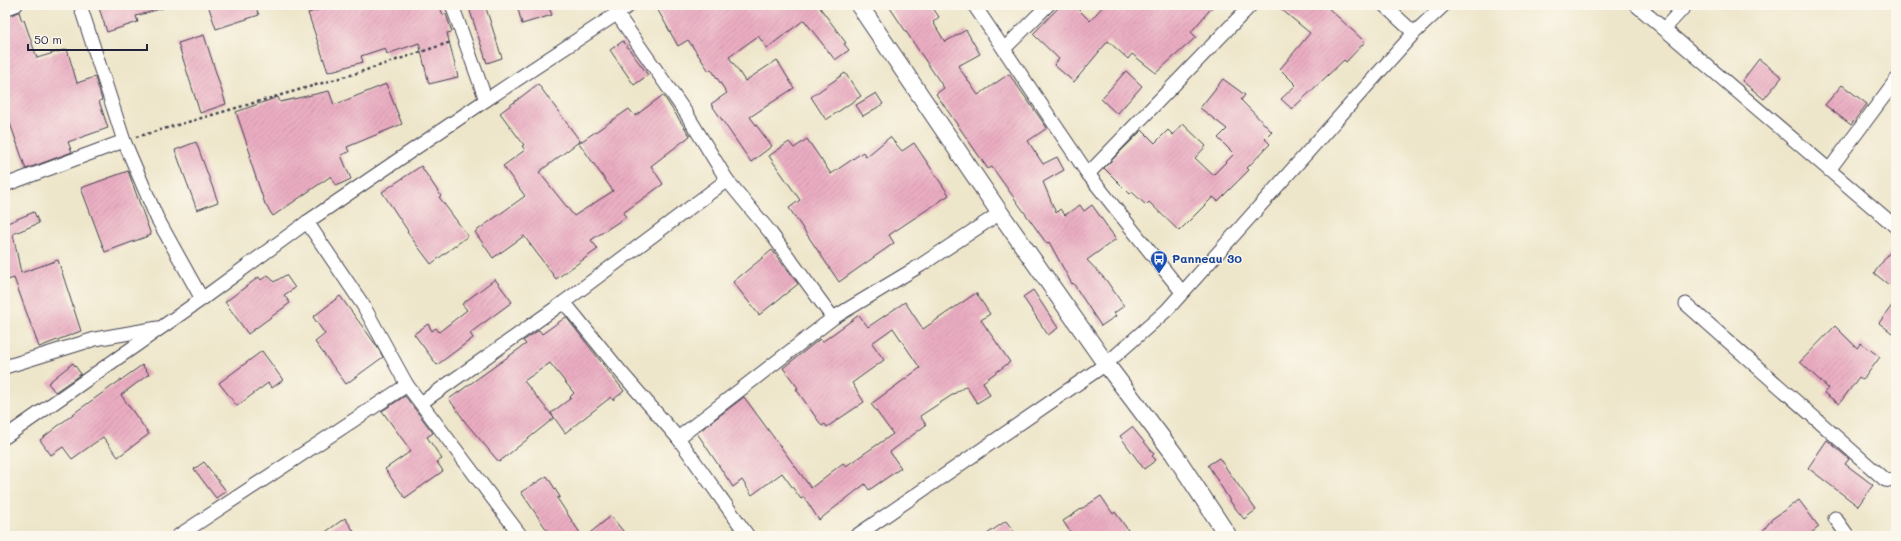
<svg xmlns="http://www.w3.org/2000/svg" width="1901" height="541" font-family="Mali,sans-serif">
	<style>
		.building { fill: url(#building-hatch) }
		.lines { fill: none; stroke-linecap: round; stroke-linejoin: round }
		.minor-casing { stroke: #413f50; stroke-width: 15 }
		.tertiary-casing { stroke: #413f50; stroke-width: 19 }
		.path { stroke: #413f50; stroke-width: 2.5; stroke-dasharray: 3 3; stroke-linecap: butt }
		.minor { stroke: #fff; stroke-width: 13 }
		.tertiary { stroke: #fff; stroke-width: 17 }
		.labels { text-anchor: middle; stroke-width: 3; stroke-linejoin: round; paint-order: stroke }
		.transit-label { font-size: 12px; font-weight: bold; fill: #164399; stroke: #fbf7ec; text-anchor: start }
	</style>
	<defs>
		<pattern id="building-hatch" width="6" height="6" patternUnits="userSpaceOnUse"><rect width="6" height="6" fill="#eaacc1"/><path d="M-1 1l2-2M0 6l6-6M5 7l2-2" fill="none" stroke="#c894a7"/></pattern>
	</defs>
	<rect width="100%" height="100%" fill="#fbf7ec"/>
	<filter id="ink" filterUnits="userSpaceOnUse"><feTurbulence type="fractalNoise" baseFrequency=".025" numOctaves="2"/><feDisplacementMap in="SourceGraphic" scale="8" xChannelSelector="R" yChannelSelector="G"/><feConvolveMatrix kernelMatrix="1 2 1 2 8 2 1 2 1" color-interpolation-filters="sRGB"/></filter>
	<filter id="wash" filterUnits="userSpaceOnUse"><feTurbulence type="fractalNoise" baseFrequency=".012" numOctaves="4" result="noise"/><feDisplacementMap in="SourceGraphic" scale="16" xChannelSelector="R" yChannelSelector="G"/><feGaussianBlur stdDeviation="0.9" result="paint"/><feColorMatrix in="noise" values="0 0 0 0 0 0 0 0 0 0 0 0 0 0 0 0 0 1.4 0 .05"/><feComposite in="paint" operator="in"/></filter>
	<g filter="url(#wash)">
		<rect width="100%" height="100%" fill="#eee6ca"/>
		<g id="blocks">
			<!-- building -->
			<g class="building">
				<path d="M 98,5 L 163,5 L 163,8 L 136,16 L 138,22 L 107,32 Z"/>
				<path d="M 208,5 L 255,5 L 259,15 L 216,29 Z"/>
				<path d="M 334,5 L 439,5 L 443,15 L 446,14 L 452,32 L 447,33 L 458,77 L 429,84 L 419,43 L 387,54 L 385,48 L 361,56 L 363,62 L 328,72 L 308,13 Z"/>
				<path d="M 468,5 L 485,5 L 502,58 L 487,63 Z"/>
				<path d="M 517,5 L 548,5 L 552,15 L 522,24 Z"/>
				<path d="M 655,5 L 818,5 L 846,43 L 844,44 L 849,50 L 835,60 L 804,20 L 767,48 L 758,36 L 729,57 L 745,81 L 777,60 L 794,88 L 750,117 L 772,146 L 751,162 L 711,104 L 727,93 L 711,69 L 709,71 L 688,40 L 678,46 Z"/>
				<path d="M 888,5 L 931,5 L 939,17 L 933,22 L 945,42 L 966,30 L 980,54 L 958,66 L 978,95 L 1009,74 L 1047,128 L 1028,141 L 1043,164 L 1057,157 L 1064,170 L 1043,182 L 1056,213 L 1060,209 L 1065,215 L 1080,205 L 1084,211 L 1092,205 L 1116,239 L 1087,260 L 1106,280 L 1124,306 L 1114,313 L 1116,316 L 1101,326 L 1073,283 L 1072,284 L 1049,242 L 1047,244 L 992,167 L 988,169 L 936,94 L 944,88 Z"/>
				<path d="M 1061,5 L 1074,5 L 1090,21 L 1104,5 L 1214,5 L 1191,32 L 1196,37 L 1156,73 L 1132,54 L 1128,59 L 1108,41 L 1074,82 L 1054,65 L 1059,59 L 1033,34 Z"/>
				<path d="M 1276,5 L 1325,5 L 1365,42 L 1346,62 L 1344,60 L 1292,109 L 1281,99 L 1296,85 L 1280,69 L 1310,33 Z"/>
				<path d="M 19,12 L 22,21 L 24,20 L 37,58 L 67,49 L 77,83 L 95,77 L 102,100 L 99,101 L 108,128 L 68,142 L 72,152 L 26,169 L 5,109 L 5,17 Z"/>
				<path d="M 204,35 L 226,104 L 200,113 L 178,43 Z"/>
				<path d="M 623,41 L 648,75 L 634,85 L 610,50 Z"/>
				<path d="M 1759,59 L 1782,77 L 1764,99 L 1742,81 Z"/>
				<path d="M 1126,71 L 1142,86 L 1117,114 L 1101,99 Z"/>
				<path d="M 845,73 L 861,96 L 826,120 L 811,97 Z"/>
				<path d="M 1223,79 L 1245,95 L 1241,100 L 1272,132 L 1265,139 L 1270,144 L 1247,168 L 1249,170 L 1218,201 L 1213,197 L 1179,231 L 1149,202 L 1146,205 L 1132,192 L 1130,194 L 1104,168 L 1142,130 L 1155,143 L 1168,130 L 1173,135 L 1183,124 L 1206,146 L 1195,158 L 1213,175 L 1234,154 L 1218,138 L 1227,129 L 1200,108 Z"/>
				<path d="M 386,84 L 402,124 L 347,147 L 349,152 L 341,155 L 351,179 L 336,186 L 331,176 L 273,216 L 265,204 L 249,157 L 251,156 L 236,112 L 278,97 L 280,102 L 329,91 L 334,105 Z"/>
				<path d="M 538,84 L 580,141 L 539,172 L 574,216 L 613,191 L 579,143 L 629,109 L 635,116 L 663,95 L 690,136 L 651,166 L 663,184 L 623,213 L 626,217 L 591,240 L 598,249 L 556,279 L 524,236 L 493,258 L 475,232 L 525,196 L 503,166 L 525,150 L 522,146 L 524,145 L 500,113 Z"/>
				<path d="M 1842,85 L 1867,104 L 1851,125 L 1825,105 Z"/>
				<path d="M 876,93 L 883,104 L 863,116 L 856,105 Z"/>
				<path d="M 890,137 L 902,151 L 914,143 L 949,195 L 889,235 L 894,243 L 839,282 L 789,208 L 800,200 L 769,156 L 789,142 L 794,148 L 807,139 L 831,174 L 863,152 L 866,157 Z"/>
				<path d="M 196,142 L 218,202 L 197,210 L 175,150 Z"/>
				<path d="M 421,166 L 441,196 L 439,197 L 468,236 L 431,264 L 407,232 L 408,231 L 382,192 Z"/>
				<path d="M 128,171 L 151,235 L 105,252 L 81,188 Z"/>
				<path d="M 34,212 L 39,223 L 13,234 L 21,273 L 58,260 L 81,331 L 39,347 L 14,278 L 5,281 L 5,224 Z"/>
				<path d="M 1896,244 L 1896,277 L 1889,285 L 1874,273 Z"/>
				<path d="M 772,250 L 798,284 L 759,315 L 733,282 Z"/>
				<path d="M 268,275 L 274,282 L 286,275 L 295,288 L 284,295 L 290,303 L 248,334 L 225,302 L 259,277 L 261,280 Z"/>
				<path d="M 495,279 L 512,302 L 470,333 L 473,338 L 437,365 L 414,334 L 428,324 L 432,331 L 436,328 L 439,332 L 467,310 L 462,304 Z"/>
				<path d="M 1033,290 L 1058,328 L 1048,335 L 1023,297 Z"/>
				<path d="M 976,293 L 990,314 L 981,320 L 1010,362 L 983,382 L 990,395 L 977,403 L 966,386 L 920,416 L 926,425 L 890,452 L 901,468 L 869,490 L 865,484 L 819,520 L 804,497 L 801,499 L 782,473 L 752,495 L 742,480 L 733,487 L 697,433 L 744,397 L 811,488 L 843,463 L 846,466 L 893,434 L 871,404 L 920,368 L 893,328 L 872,343 L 884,360 L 852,383 L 864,402 L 827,427 L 825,424 L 822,426 L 796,389 L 798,388 L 783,368 L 820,339 L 822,342 L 859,315 L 868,327 L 905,302 L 923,329 Z"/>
				<path d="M 340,296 L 376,345 L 383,357 L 346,384 L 315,342 L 325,334 L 313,317 Z"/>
				<path d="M 1896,300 L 1896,336 L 1879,323 Z"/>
				<path d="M 566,317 L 624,391 L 613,400 L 611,397 L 565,433 L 551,413 L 571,398 L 570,397 L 574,393 L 550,363 L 524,381 L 554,418 L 499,462 L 466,423 L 449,399 L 526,344 L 523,341 L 539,330 L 542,334 Z"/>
				<path d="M 1835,326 L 1857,348 L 1861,343 L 1880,357 L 1863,380 L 1859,377 L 1839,404 L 1824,393 L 1828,388 L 1800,362 Z"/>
				<path d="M 262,351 L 283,380 L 272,388 L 268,383 L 237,406 L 219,383 Z"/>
				<path d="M 73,363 L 81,374 L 55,392 L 48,383 Z"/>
				<path d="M 142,365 L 149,374 L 121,395 L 149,434 L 118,457 L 103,437 L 72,459 L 63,447 L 51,455 L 40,440 L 77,411 Z"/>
				<path d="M 405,396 L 433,433 L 427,437 L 442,459 L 437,462 L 443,471 L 405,498 L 385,469 L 411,451 L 382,411 Z"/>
				<path d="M 1132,427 L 1154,454 L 1152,456 L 1156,460 L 1144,469 L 1120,436 Z"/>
				<path d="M 1827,440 L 1849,459 L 1845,464 L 1873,485 L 1858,506 L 1808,468 Z"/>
				<path d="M 1219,458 L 1256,510 L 1244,519 L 1232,504 L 1208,465 Z"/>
				<path d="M 204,462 L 226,491 L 216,498 L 194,469 Z"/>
				<path d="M 547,476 L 560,497 L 557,498 L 582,536 L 551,536 L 521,492 Z"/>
				<path d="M 1101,496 L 1113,514 L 1115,512 L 1128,530 L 1120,536 L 1073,536 L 1063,521 Z"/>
				<path d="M 1799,500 L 1819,527 L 1807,536 L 1759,536 L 1772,519 Z"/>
				<path d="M 611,516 L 627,536 L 586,536 Z"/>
				<path d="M 345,518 L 357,536 L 320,536 Z"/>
				<path d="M 1006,521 L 1017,536 L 984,536 Z"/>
			</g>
		</g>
	</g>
	<g filter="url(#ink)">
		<use href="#blocks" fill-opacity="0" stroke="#413f50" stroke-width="1"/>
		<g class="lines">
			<!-- minor casing -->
			<g class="minor-casing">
				<g id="minor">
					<path d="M 80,5 L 124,141 L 157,218 L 202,299"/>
					<path d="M 452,5 L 486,100"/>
					<path d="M 974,5 L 1088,174 L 1182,292"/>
					<path d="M 1384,5 L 1414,33"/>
					<path d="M 1636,5 L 1896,227"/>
					<path d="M 5,9 L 16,5"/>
					<path d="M 617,14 L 686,113 L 727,180 L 770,232 L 833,318"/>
					<path d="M 1664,29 L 1686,5"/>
					<path d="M 1004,49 L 1048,5"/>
					<path d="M 1829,170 L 1896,80"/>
					<path d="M 1088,174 L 1251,5"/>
					<path d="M 5,185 L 124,141"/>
					<path d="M 307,222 L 363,305 L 407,385 L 521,536"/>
					<path d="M 564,302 L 620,371 L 678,438 L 748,536"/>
					<path d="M 1686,304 L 1885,480 L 1895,481 L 1896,479"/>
					<path d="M 5,367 L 95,339 L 158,328"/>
					<path d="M 421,403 L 564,302 L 727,180"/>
					<path d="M 5,437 L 202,299 L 307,222 L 486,100 L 630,5"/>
					<path d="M 678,438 L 833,318 L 921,265 L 1000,213"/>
					<path d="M 1835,518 L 1848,536"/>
					<path d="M 178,536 L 407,385"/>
					<path d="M 856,536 L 1106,364 L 1167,310 L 1414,33 L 1444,5"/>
				</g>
			</g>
			<!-- tertiary casing -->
			<g class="tertiary-casing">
				<path id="tertiary" d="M 859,5 L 1000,213 L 1106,364 L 1174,454 L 1228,536"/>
			</g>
			<!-- path -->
			<path class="path" d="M 136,137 L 357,73 L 451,42"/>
			<!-- minor -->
			<use href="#minor" class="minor"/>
			<!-- tertiary -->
			<use href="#tertiary" class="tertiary"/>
		</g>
	</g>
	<!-- icons -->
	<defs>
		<g id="bus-pin" transform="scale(0.9)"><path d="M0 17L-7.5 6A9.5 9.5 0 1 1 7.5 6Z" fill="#1a4fb4" stroke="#fbf7ec"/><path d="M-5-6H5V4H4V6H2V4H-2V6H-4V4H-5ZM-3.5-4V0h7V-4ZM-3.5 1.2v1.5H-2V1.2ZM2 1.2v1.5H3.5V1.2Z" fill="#fff"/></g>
	</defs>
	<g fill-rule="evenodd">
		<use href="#bus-pin" x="1159" y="259"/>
	</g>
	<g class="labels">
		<!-- transit labels -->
		<g class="transit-label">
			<text x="1172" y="263">Panneau 30</text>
		</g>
	</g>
	<!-- margin -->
	<rect width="1901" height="541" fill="none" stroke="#fbf7ec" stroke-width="20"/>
	<!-- scale -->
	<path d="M28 44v6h119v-6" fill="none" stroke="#22223b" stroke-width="2"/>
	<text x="34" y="44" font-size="12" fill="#22223b" stroke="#fbf7ec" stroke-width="3" paint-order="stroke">50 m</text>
</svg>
